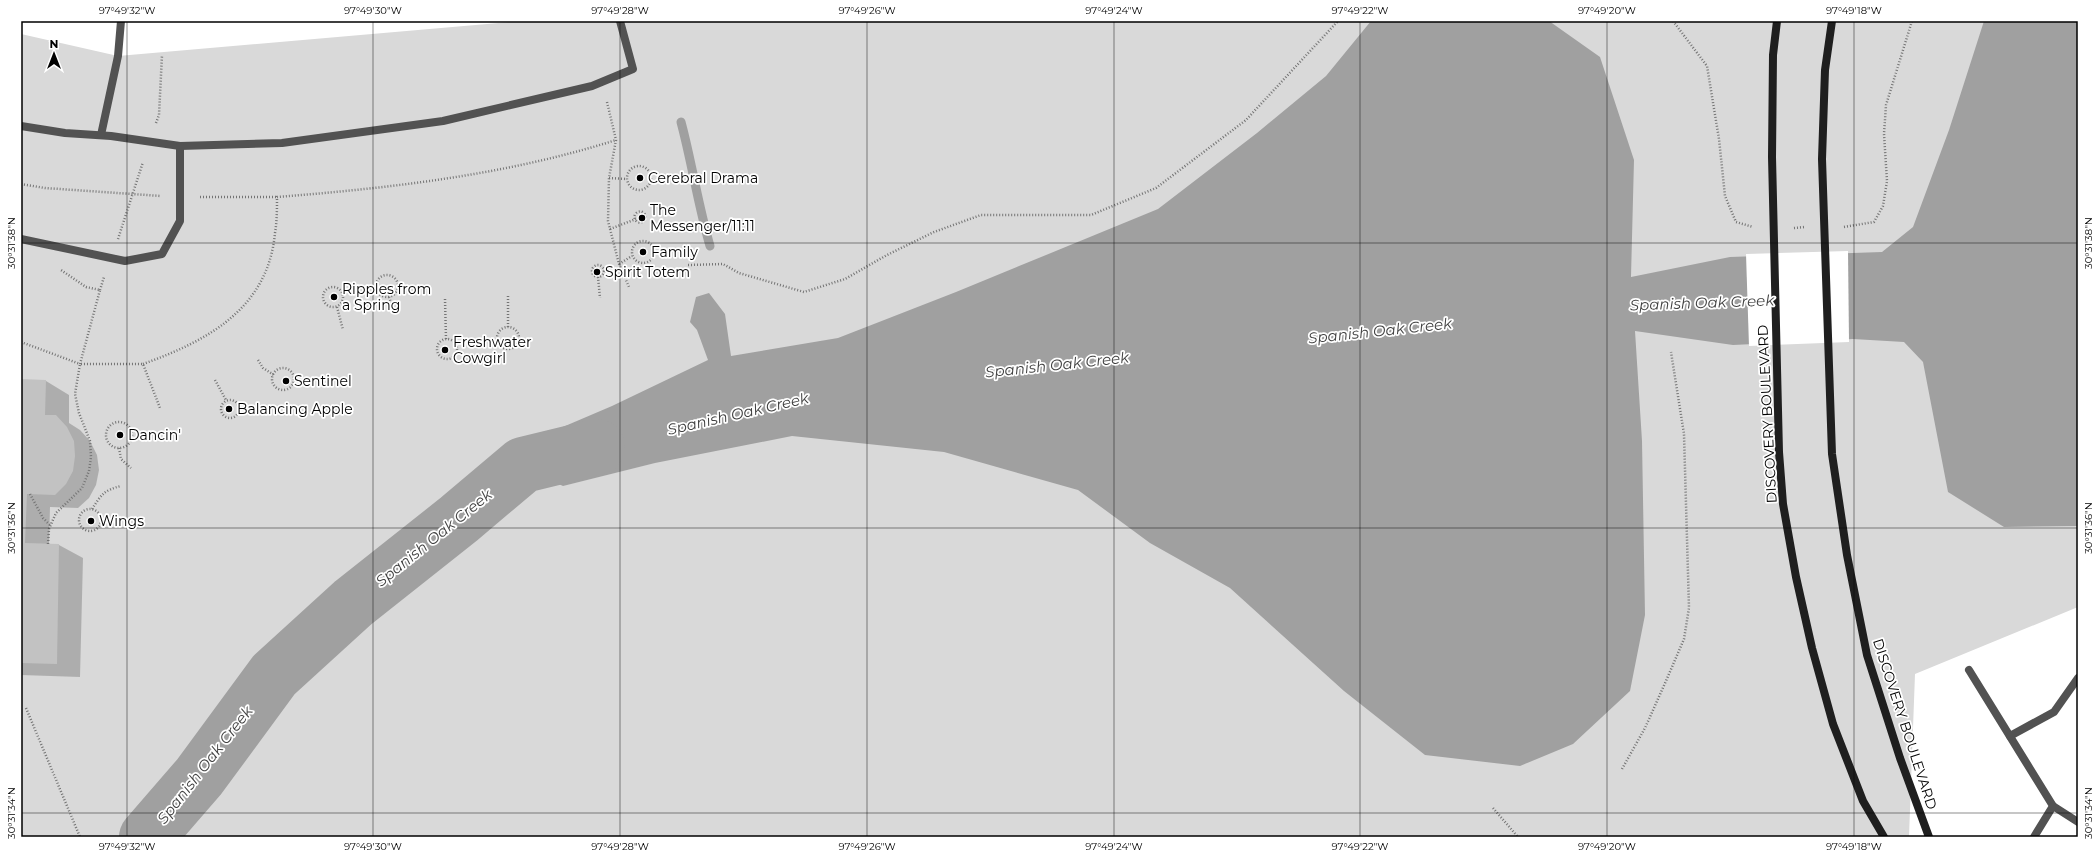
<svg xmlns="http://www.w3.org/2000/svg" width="2099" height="858" font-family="Montserrat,sans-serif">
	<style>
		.green { fill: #d9d9d9 }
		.water { fill: #a0a0a0 }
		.pier { fill: #fff }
		.shadow { fill: #0003 }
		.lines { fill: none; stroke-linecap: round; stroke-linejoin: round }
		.stream { stroke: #a0a0a0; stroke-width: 9 }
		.river { stroke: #a0a0a0; stroke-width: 56 }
		.building { fill: #c2c2c2 }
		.path { stroke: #747474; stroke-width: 2.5; stroke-dasharray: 1 2; stroke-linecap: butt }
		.lane { stroke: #525252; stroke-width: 8 }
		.secondary { stroke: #1f1f1f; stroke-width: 8 }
		.ticks { fill: none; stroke: #000; stroke-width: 1; stroke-opacity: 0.45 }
		.poi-dot { fill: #000; stroke: #fff; stroke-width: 1.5 }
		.labels { text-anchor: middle; stroke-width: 3.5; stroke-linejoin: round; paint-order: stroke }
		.poi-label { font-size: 14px; fill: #000; stroke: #fff; text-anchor: start }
		.street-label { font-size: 14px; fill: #000; stroke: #fff }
		.water-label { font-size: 15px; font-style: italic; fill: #414141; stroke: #fff }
		.neatline { fill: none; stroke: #000; stroke-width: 1.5 }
		.ticks-label { font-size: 10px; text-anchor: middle; fill: #000 }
	</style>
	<rect width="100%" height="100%" fill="#fff"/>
	<!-- green -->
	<path class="green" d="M 523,21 L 2078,21 L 2078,607 L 1915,674 L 1909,837 L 21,837 L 21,34 L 118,56 Z"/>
	<!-- water -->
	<path class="water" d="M 1371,21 L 1549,21 L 1600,57 L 1634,160 L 1631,277 L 1730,257 L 1882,252 L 1913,227 L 1949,130 L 1984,21 L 2078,21 L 2078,526 L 2004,527 L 1948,492 L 1923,362 L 1904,342 L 1853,339 L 1733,345 L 1635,331 L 1642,441 L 1645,615 L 1630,691 L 1573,744 L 1520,766 L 1425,755 L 1344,691 L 1230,588 L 1150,543 L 1078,490 L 944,452 L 792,436 L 655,463 L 563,486 L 550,480 L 541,469 L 523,465 L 537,438 L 612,406 L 708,360 L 697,330 L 690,322 L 696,297 L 709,293 L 725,314 L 731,356 L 838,338 L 956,292 L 1158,209 L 1257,133 L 1326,76 Z"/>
	<!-- pier -->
	<path class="pier" d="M 1848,251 L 1849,342 L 1749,346 L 1746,254 Z"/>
	<!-- shadow -->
	<path class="shadow" d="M 21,380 L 46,381 L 69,395 L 69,423 L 80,430 L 90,441 L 97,455 L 99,470 L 96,485 L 89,498 L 78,508 L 50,507 L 49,545 L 59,545 L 83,558 L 80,677 L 21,675 Z"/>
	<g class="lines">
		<!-- stream -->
		<path class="stream" d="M 681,122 C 692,163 698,205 710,246"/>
		<!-- river -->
		<path class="river" d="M 147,837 L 199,777 L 274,675 L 353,603 L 459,519 L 523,465 L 597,447"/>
	</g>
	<!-- building -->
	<path class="building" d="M 21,379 L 46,380 L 45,415 L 56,415 L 67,427 L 74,441 L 75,456 L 73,471 L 66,484 L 55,495 L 27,494 L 25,543 L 59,544 L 57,664 L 21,663 Z"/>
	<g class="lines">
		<!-- path -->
		<g class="path">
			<path d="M 1673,21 L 1707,66 L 1719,139 L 1725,196 L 1736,222 L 1753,227"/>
			<path d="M 607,102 L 616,140 L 609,178 L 608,221 L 619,264 L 629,287"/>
			<path d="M 156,123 L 159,115 L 162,55"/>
			<circle cx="639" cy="178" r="12"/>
			<path d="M 609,178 L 627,179"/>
			<path d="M 21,184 L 45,188 L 161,196"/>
			<path d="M 200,197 L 277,197"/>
			<circle cx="640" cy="217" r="5.5"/>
			<path d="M 1844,227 L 1874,222 L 1883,206 L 1887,181 L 1884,134 L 1886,105 L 1912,21"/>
			<path d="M 1794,228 L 1805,227"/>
			<path d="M 610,229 L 636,219"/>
			<path d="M 118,239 L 143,162"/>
			<circle cx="643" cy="252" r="11"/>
			<path d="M 619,264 L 632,256"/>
			<circle cx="598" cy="271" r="6"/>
			<path d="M 688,265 L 723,264 L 739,273 L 804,292 L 845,279 L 887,255 L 934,232 L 981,215 L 1091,215 L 1156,188 L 1246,120 L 1338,21"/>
			<circle cx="387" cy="286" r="11"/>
			<path d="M 598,277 L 600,298"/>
			<circle cx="333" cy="297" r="10"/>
			<path d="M 100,290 L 104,277"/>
			<path d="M 508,296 L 508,327"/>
			<path d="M 389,297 L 395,314"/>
			<path d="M 445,299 L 446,339"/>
			<path d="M 337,307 L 343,330"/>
			<circle cx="508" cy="338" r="11"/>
			<circle cx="447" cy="349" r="10"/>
			<path d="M 21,342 L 80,364 L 100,290 L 86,287 L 61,270"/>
			<path d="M 258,360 L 263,368 L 274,375"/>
			<path d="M 143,364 C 207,341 268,309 275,233 C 277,221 277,209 277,197 C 391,188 506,175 616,140"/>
			<circle cx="283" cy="379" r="11"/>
			<path d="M 215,380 L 226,400"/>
			<circle cx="230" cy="409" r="9"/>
			<circle cx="119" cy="435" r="13"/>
			<path d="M 119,448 L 121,459 L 131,468"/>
			<path d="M 30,494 L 43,518 L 51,526"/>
			<path d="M 92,509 C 101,495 104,490 121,486"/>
			<circle cx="90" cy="520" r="11"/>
			<path d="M 48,544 L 49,529 L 56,513 L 82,488 L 89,471 L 91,457 L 90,441 L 79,413 L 75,394 L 80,364 L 143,364 L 160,408"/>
			<path d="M 26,708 L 80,837"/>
			<path d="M 1622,769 L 1645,728 L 1666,681 L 1684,639 L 1689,608 L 1684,434 L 1671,352"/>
			<path d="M 1493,808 L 1518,837"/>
		</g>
		<!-- lane -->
		<g class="lane">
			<path d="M 21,126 L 65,133 L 111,136 L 180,146 L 282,143 L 443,121 L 592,86 L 633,69 L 620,21"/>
			<path d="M 101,135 L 118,56 L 121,21"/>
			<path d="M 21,239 L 125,261 L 162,254 L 180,221 L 180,146"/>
			<path d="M 1969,670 L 2053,806 L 2034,837"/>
			<path d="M 2010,736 L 2054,712 L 2078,678"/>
			<path d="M 2053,806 L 2078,822"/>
		</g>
		<!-- secondary -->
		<g class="secondary">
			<path d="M 1777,21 L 1773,55 L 1772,157 L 1779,452 L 1783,504 L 1796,577 L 1812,648 L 1833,724 L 1863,801 L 1884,837"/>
			<path d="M 1832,21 L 1825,70 L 1822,159 L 1832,454 L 1847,555 L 1867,655 L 1900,758 L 1929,837"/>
		</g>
	</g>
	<!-- ticks -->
	<path class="ticks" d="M 127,21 L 127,837M 373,21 L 373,837M 620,21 L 620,837M 867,21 L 867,837M 1114,21 L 1114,837M 1360,21 L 1360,837M 1607,21 L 1607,837M 1854,21 L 1854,837M 21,243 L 2078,243M 21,528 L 2078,528M 21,813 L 2078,813"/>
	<!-- markers -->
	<g class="poi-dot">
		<circle cx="640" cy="178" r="4"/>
		<circle cx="642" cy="218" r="4"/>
		<circle cx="643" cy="252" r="4"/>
		<circle cx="597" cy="272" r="4"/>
		<circle cx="334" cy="297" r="4"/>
		<circle cx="445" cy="350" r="4"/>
		<circle cx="286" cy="381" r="4"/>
		<circle cx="229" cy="409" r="4"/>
		<circle cx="120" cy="435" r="4"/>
		<circle cx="91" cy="521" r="4"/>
	</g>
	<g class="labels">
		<!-- poi labels -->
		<g class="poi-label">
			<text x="648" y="183">Cerebral Drama</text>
			<text x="650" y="215">The<tspan x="650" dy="16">Messenger/11:11</tspan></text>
			<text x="651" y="257">Family</text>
			<text x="605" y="277">Spirit Totem</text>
			<text x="342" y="294">Ripples from<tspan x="342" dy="16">a Spring</tspan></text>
			<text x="453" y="347">Freshwater<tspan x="453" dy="16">Cowgirl</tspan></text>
			<text x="294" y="386">Sentinel</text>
			<text x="237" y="414">Balancing Apple</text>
			<text x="128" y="440">Dancin'</text>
			<text x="99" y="526">Wings</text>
		</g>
		<!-- street labels -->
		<g class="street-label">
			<text transform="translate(1767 414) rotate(-93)" y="5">DISCOVERY BOULEVARD</text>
			<text transform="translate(1905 724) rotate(72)" y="5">DISCOVERY BOULEVARD</text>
		</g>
		<!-- water labels -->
		<g class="water-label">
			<text transform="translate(1702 303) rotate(-2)" y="5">Spanish Oak Creek</text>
			<text transform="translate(1380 331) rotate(-6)" y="5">Spanish Oak Creek</text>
			<text transform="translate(1057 365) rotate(-6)" y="5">Spanish Oak Creek</text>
			<text transform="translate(738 414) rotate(-13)" y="5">Spanish Oak Creek</text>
			<text transform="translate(434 538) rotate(-39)" y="5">Spanish Oak Creek</text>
			<text transform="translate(205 765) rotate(-52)" y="5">Spanish Oak Creek</text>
		</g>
	</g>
	<!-- border -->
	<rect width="2099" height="858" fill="none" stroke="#ffffff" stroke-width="44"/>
	<!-- north arrow -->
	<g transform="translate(54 54)" stroke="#ffffff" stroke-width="3" paint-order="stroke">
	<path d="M0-3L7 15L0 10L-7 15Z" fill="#000000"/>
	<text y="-6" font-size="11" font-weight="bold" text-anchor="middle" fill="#000000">N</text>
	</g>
	<rect x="22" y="22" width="2055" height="814" class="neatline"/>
	<g class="ticks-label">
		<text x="127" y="14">97°49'32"W</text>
		<text x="373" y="14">97°49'30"W</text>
		<text x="620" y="14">97°49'28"W</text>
		<text x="867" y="14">97°49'26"W</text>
		<text x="1114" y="14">97°49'24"W</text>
		<text x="1360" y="14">97°49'22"W</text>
		<text x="1607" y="14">97°49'20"W</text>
		<text x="1854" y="14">97°49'18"W</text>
		<text transform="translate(11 243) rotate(-90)" y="4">30°31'38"N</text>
		<text transform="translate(2088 243) rotate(-90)" y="4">30°31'38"N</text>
		<text transform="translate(11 528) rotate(-90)" y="4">30°31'36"N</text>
		<text transform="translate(2088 528) rotate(-90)" y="4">30°31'36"N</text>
		<text transform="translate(11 813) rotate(-90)" y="4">30°31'34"N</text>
		<text transform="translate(2088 813) rotate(-90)" y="4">30°31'34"N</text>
		<text x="127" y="850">97°49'32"W</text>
		<text x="373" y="850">97°49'30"W</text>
		<text x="620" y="850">97°49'28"W</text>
		<text x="867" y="850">97°49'26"W</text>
		<text x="1114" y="850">97°49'24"W</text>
		<text x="1360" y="850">97°49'22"W</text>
		<text x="1607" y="850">97°49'20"W</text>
		<text x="1854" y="850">97°49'18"W</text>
	</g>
</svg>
